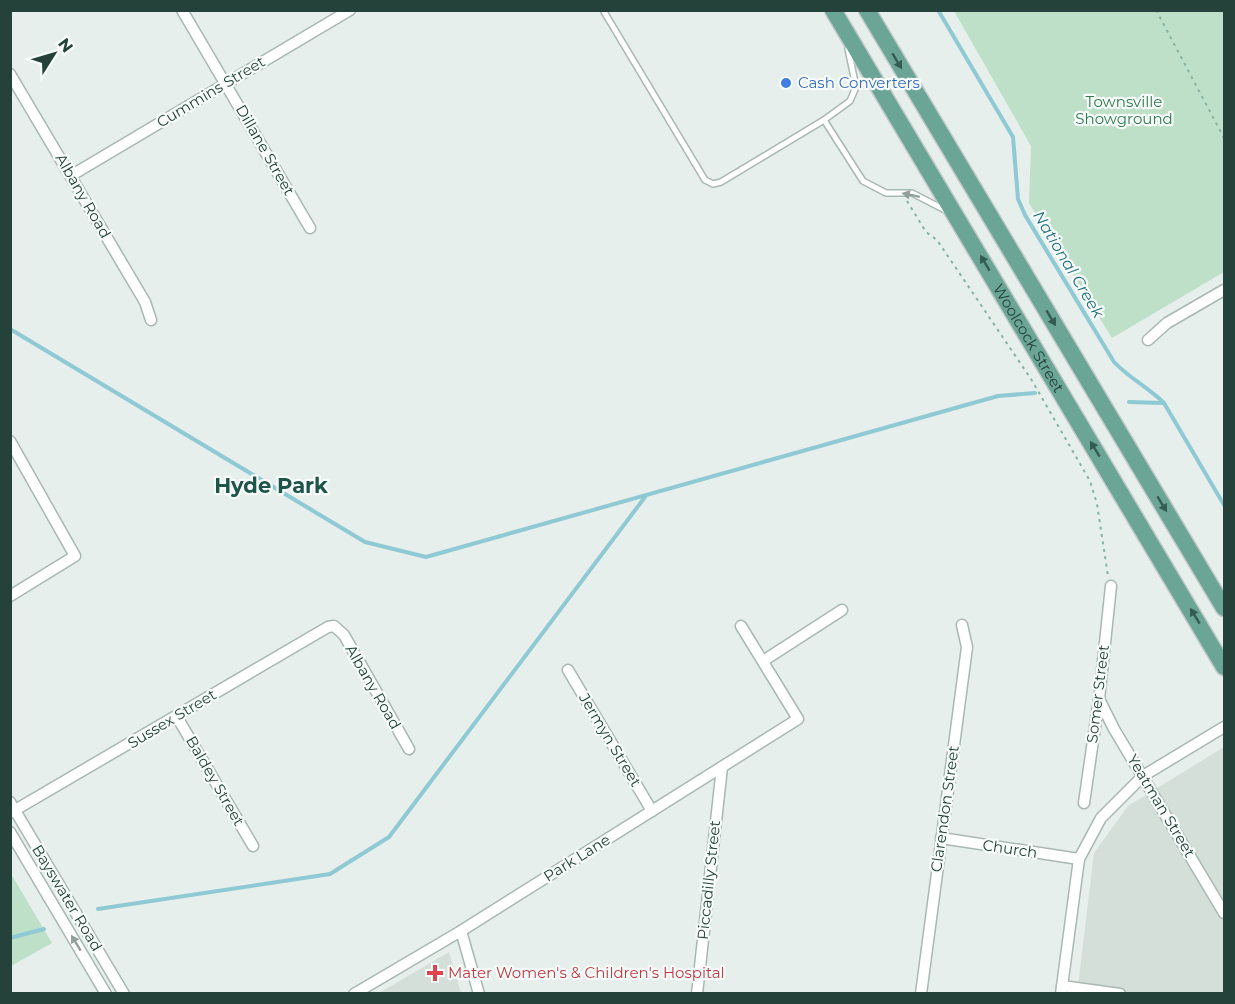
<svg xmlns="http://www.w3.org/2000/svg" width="1235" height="1004" font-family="Montserrat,sans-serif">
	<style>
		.built { fill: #d4dfda }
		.green { fill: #bfe0c8 }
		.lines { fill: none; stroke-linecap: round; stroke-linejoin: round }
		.stream { stroke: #8ec9d4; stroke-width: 4 }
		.service-casing { stroke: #a8b8b2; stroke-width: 8 }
		.minor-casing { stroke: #a8b8b2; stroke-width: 13 }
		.primary-casing { stroke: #c2cac8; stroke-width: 19 }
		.path { stroke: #86b3a5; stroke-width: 2; stroke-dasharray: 3 4.5; stroke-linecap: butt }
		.service { stroke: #fff; stroke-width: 5 }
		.minor { stroke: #fff; stroke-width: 10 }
		.primary { stroke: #6aa596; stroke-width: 16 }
		.oneway { fill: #365b51 }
		.oneway2 { fill: #92a09c }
		.shop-dot { fill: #3f7fe0; stroke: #f7fbf9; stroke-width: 2 }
		.health-dot { fill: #e0444e; stroke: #f7fbf9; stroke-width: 2 }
		.labels { text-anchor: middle; stroke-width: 4.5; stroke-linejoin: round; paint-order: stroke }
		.shop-label { font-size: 15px; fill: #366cbe; stroke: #f7fbf9; text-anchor: start }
		.street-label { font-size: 15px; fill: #24423a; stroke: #f7fbf9 }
		.park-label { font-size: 15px; fill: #2d7a4b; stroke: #f7fbf9 }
		.health-label { font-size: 15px; fill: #be3a42; stroke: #f7fbf9; text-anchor: start }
		.water-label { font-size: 16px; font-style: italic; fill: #1c6f80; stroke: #f7fbf9 }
		.district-label { font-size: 21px; font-weight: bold; fill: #1f5548; stroke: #f7fbf9 }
	</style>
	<rect width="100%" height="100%" fill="#e6efeb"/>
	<!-- built -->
	<g class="built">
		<path d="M 1224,747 L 1224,993 L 1077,994 L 1094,853 L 1128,806 Z"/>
		<path d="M 449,952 L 461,993 L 379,993 Z"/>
	</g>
	<!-- green -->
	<g class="green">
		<path d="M 954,11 L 1224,11 L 1224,272 L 1112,338 L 1029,203 L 1031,146 Z"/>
		<path d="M 10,872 L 52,943 L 11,966 L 10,966 Z"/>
	</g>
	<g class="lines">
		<!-- stream -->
		<g class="stream">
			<path d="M 938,10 L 1013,137 L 1018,199 L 1025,215 L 1114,362 C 1129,378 1149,388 1164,403 L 1224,505"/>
			<path d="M 10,329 L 365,542 L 426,557 L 998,396 L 1035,393"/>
			<path d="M 1129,402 L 1163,403"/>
			<path d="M 98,909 L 330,874 L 389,837 L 645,497"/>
			<path d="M 10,938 L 44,929"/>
		</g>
		<!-- service casing -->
		<g class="service-casing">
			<g id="service">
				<path d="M 603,10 L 705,180 L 713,184 L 721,182 L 824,120 L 850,101 L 856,87 L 848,49"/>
				<path d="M 824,120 L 863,181 L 886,193 L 912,193 L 947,211"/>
			</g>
		</g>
		<!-- minor casing -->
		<g class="minor-casing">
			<g id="minor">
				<path d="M 182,10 L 310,228"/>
				<path d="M 10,74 L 145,302 L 151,320"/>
				<path d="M 72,175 L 350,10"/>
				<path d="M 1148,340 L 1167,323 L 1224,290"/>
				<path d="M 10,441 L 75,556 L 10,596"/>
				<path d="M 763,661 L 842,610"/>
				<path d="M 568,670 L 652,811"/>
				<path d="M 1099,699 L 1114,729 L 1224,913"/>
				<path d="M 177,717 L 253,846"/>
				<path d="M 10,802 L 124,994"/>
				<path d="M 1084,803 L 1099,699 L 1111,586"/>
				<path d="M 10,813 L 328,627 L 334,626 L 344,635 L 409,749"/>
				<path d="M 10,832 L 106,994"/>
				<path d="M 941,838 L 1079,859"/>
				<path d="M 461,931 L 479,994"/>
				<path d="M 1062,986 L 1120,994"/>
				<path d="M 354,994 L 461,931 L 798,719 L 741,626"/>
				<path d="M 697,994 L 722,767"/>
				<path d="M 921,994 L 967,647 L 962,625"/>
				<path d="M 1061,994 L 1079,859 L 1101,818 L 1143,776 L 1224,727"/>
			</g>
		</g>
		<!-- primary casing -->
		<g class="primary-casing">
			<g id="primary">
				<path id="s1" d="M 833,10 L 1224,667"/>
				<path d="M 867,10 L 1224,608"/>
			</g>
		</g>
		<!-- path -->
		<g class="path">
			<path d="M 1156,10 L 1224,138"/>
			<path d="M 907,201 L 926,232 L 937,240 L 1031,379 L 1090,481 L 1097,504 L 1108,576"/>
		</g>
		<!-- service -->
		<use href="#service" class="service"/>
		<!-- minor -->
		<use href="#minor" class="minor"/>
		<!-- primary -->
		<use href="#primary" class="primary"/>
	</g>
	<!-- one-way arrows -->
	<defs><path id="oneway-solid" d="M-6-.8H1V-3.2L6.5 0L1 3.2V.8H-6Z" transform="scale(1.5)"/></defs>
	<g class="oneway">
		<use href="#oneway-solid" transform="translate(897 61) rotate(59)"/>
		<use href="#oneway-solid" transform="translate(985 263) rotate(-121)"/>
		<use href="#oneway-solid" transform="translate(1051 318) rotate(59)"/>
		<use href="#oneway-solid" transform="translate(1095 449) rotate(-121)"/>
		<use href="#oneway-solid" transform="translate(1162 504) rotate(59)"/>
		<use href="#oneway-solid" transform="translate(1195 616) rotate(-121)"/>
	</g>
	<g class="oneway2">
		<use href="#oneway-solid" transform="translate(911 195) rotate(-168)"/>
		<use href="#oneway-solid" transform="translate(76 943) rotate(-121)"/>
	</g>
	<!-- markers -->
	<circle class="shop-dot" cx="786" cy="83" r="6"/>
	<path class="health-dot" d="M432 964h6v6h6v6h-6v6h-6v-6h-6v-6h6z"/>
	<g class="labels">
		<!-- shop labels -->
		<g class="shop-label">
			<text x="798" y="88">Cash Converters</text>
		</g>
		<!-- street labels -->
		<g class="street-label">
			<text transform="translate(211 92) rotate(-31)" y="5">Cummins Street</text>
			<text transform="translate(265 150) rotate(60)" y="5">Dillane Street</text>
			<text transform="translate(83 196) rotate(60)" y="5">Albany Road</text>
			<text dy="5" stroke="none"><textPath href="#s1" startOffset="382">Woolcock Street</textPath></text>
			<text transform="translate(373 687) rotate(60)" y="5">Albany Road</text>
			<text transform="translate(1098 694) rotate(-83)" y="5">Somer Street</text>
			<text transform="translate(172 719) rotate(-31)" y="5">Sussex Street</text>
			<text transform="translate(610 740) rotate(59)" y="5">Jermyn Street</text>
			<text transform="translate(215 781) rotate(60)" y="5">Baldey Street</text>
			<text transform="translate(1161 806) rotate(59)" y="5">Yeatman Street</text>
			<text transform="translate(945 809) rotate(-82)" y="5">Clarendon Street</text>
			<text transform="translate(1010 849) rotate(8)" y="5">Church</text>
			<text transform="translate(577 858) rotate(-32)" y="5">Park Lane</text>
			<text transform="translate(709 880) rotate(-84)" y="5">Piccadilly Street</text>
			<text transform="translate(67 898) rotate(59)" y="5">Bayswater Road</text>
		</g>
		<!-- park labels -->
		<g class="park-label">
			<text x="1124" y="107">Townsville<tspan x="1124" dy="17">Showground</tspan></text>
		</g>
		<!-- health labels -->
		<g class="health-label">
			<text x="448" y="978">Mater Women's &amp; Children's Hospital</text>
		</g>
		<!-- water labels -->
		<g class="water-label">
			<text transform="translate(1069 264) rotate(59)" y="6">National Creek</text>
		</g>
		<!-- district labels -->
		<g class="district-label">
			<text x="271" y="493">Hyde Park</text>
		</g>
	</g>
	<!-- border -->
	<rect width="1235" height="1004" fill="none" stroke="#24423a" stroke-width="24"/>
	<!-- north arrow -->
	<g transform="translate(54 54) rotate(53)" stroke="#f7fbf9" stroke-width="4.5" paint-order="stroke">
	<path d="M0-4.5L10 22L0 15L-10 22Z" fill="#24423a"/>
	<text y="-9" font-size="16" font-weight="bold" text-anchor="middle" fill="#24423a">N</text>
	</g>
</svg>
